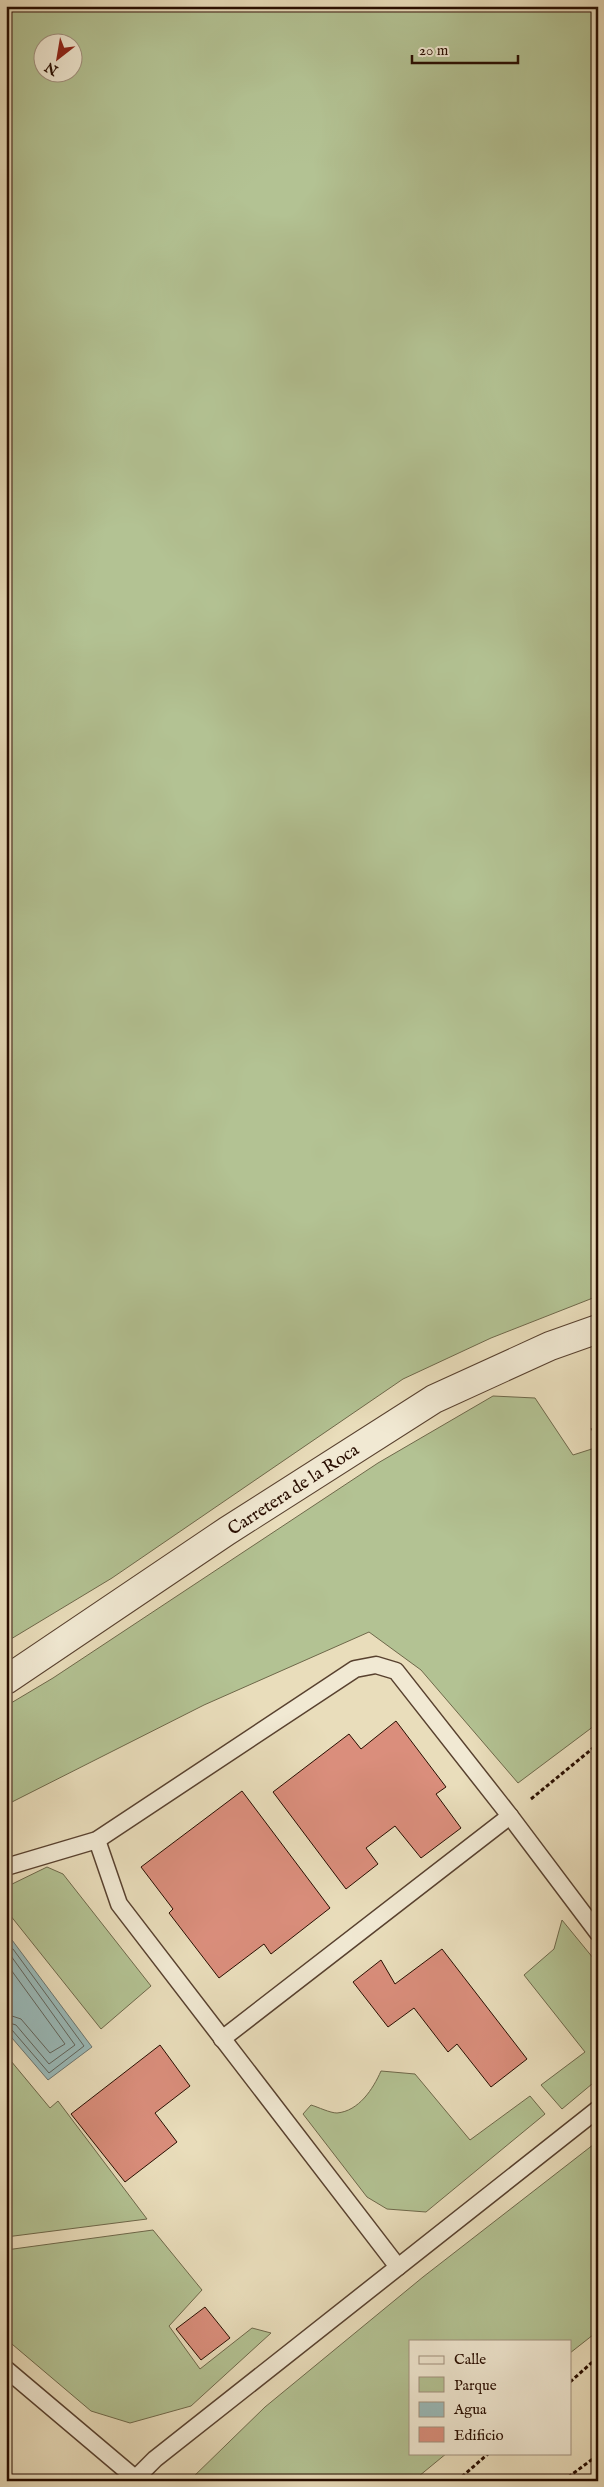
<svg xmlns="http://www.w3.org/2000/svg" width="604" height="2487" font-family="'IM FELL English',serif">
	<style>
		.green { fill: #b3c293; stroke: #6e684a; fill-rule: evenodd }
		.water { fill: #9abab9; stroke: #6c756f }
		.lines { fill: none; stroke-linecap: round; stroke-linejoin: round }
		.shore { stroke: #61645c; stroke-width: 1 }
		.building { fill: #da8e7c; stroke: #280d00 }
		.service-casing { stroke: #58412f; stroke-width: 19 }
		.tertiary-casing { stroke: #58412f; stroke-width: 30 }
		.path { stroke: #280d00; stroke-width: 3; stroke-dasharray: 4 2.5; stroke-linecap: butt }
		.service { stroke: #f1e9d3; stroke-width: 16 }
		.tertiary { stroke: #f1e9d3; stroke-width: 28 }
		.labels { text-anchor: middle; stroke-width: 5; stroke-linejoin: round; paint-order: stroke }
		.street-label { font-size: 18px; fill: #280d00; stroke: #f1e9d3 }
	</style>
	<rect width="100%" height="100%" fill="#e9ddbb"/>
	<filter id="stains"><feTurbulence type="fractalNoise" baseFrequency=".004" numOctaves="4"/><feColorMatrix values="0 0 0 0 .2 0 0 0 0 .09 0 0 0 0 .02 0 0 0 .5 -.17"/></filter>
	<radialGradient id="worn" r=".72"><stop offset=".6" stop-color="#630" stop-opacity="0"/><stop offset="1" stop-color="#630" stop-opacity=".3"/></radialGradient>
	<!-- green -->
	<g class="green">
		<path d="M 6,6 L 598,6 L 598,1296 L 491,1338 L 403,1379 L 112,1578 L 6,1642 ZM 72,42 L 72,72 L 42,72 L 42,42 Z"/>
		<path d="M 493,1396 L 535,1398 L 573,1455 L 598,1447 L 598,1723 L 518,1783 L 421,1670 L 369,1632 L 204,1705 L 6,1805 L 6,1706 L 53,1678 L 378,1463 Z"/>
		<path d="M 47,1867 L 63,1874 L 151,1986 L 101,2029 L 6,1910 L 6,1887 Z"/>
		<path d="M 562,1920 L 598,1964 L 598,2079 L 562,2109 L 541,2085 L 585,2052 L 524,1975 L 554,1949 Z"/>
		<path d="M 6,2055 L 50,2108 L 58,2101 L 147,2219 L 6,2237 Z"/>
		<path d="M 381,2071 L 415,2074 L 470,2140 L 530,2096 L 545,2114 L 426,2212 L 387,2209 L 367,2197 L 303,2114 L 311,2105 C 318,2107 330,2113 337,2113 C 359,2111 373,2089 381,2071 Z"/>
		<path d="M 598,2141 L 598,2331 L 570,2353 L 570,2341 L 410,2341 L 410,2453 L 447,2453 L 413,2481 L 189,2481 L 265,2407 L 423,2277 Z"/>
		<path d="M 153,2230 L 202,2290 L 169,2326 L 200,2369 L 252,2328 L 271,2333 L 191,2406 L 130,2423 L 91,2411 L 6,2339 L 6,2250 Z"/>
	</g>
	<!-- water -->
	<path class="water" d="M 12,1940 L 92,2047 L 48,2080 L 6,2031 L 6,1945 Z"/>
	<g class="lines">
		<!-- shore -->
		<g class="shore">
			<path d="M 6,1948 L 13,1949 L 84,2046 L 49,2073 L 12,2030 L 6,2028"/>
			<path d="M 6,1955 L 11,1956 L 75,2045 L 49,2064 L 16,2025 L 6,2022"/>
			<path d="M 6,1963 L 65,2044 L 50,2053 L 21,2019 L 6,2014"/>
		</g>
	</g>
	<!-- building -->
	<g class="building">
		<path d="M 396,1721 L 446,1787 L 436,1794 L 461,1828 L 421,1858 L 395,1826 L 366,1848 L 378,1864 L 346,1889 L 273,1792 L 349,1734 L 361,1749 Z"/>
		<path d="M 242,1791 L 330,1908 L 271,1954 L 264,1944 L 219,1978 L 169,1913 L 173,1909 L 141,1867 Z"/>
		<path d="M 442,1949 L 527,2059 L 491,2087 L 457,2044 L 448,2052 L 414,2008 L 388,2027 L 353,1982 L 381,1960 L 395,1984 Z"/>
		<path d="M 160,2045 L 190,2086 L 155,2113 L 177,2142 L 125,2182 L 71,2114 Z"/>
		<path d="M 205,2307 L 230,2338 L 201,2360 L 176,2329 Z"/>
	</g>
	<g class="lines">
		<!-- service casing -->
		<g class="service-casing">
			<g id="service">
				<path d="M 97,1840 L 119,1904 L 398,2267"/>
				<path d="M 6,1867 L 97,1840 L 355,1669 L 376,1665 L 396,1671 L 510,1816 L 598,1933"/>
				<path d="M 222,2039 L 510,1816"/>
				<path d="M 6,2369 L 135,2478"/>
				<path d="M 133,2481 L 155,2459 L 598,2109"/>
			</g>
		</g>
		<!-- tertiary casing -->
		<g class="tertiary-casing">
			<path id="tertiary" d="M 6,1680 L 227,1531 L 434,1399 L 550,1346 L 598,1329"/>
		</g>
		<!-- path -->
		<g class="path">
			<path d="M 592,1428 L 598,1439"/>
			<path d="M 531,1799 L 598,1744"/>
			<path d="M 570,2382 L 598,2357"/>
			<path d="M 457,2481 L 489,2453"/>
			<path d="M 563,2481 L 598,2455"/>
		</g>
		<!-- service -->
		<use href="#service" class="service"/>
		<!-- tertiary -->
		<use href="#tertiary" class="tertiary"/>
	</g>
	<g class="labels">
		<!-- street labels -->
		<g class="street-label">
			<text transform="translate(293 1489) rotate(-33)" y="6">Carretera de la Roca</text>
		</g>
	</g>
	<!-- margin -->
	<rect width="604" height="2487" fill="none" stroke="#e9ddbb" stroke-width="25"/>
	<rect x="8" y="8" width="589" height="2472" fill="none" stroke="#280d00" stroke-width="2.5"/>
	<rect x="12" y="12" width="579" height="2462" fill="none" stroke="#280d00"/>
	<!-- legend -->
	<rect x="409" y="2340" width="162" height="115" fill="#f1e9d3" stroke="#a1917f"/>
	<rect x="419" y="2356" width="25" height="8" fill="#f1e9d3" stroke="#a1917f"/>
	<text x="454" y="2364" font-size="15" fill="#280d00">Calle</text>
	<rect x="419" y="2377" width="25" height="15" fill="#b3c293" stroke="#a1917f"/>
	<text x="454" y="2390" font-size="15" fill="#280d00">Parque</text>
	<rect x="419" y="2402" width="25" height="15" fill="#9abab9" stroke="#a1917f"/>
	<text x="454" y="2414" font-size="15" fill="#280d00">Agua</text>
	<rect x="419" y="2427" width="25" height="15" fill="#da8e7c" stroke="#a1917f"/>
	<text x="454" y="2440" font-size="15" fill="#280d00">Edificio</text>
	<!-- north arrow -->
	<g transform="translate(58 58) rotate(211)"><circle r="24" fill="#f1e9d3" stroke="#a1917f"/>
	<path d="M0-4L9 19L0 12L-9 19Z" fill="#8f2418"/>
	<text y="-8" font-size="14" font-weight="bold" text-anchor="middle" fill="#280d00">N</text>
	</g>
	<!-- scale -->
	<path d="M412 55v8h106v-8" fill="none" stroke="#280d00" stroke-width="2.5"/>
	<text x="419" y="55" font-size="15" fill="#280d00" stroke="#f1e9d3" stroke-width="4" paint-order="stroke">20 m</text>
	<rect width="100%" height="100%" filter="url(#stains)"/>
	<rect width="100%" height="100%" fill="url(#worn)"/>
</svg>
